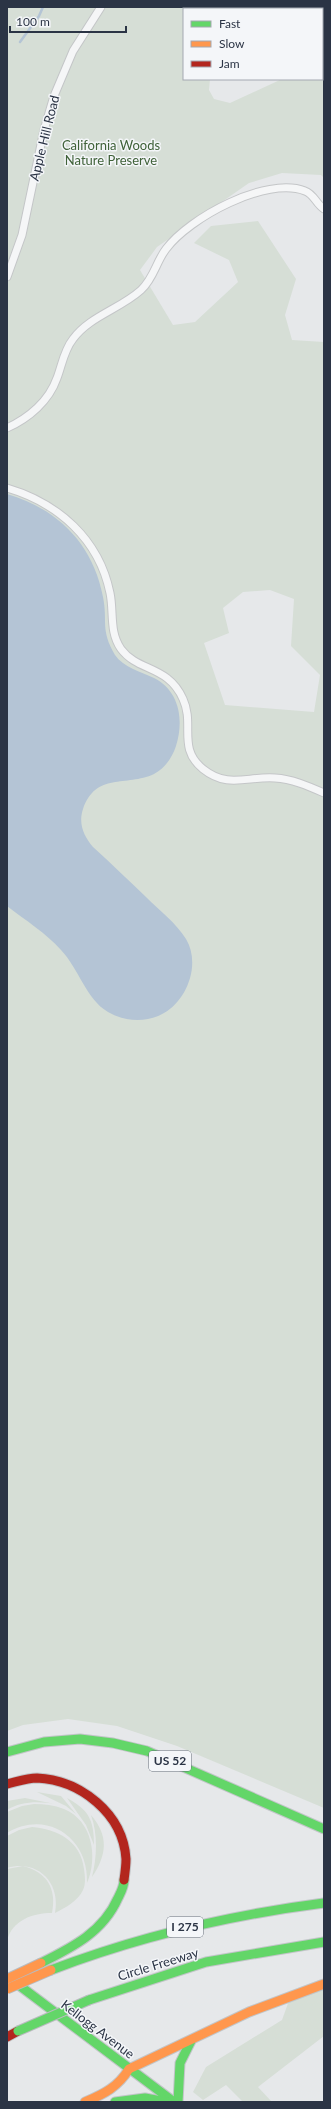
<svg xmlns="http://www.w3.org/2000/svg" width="331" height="2109" font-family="Lato,sans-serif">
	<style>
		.green { fill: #d6ded6; fill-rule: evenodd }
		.water { fill: #b4c4d5 }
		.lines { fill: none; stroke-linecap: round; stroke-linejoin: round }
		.stream { stroke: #b4c4d5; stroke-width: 2.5 }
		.street-casing { stroke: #c4c6c8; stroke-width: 9 }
		.fast-casing { stroke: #c2c5c8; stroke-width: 11 }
		.slow-casing { stroke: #c2c5c8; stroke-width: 11 }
		.jam-casing { stroke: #c2c5c8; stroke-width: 11 }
		.street { stroke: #f5f6f7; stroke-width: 7 }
		.fast { stroke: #63d668; stroke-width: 9 }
		.slow { stroke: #ff974d; stroke-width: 9 }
		.jam { stroke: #b3261e; stroke-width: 9 }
		.fast-bridge-casing { stroke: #b8bbbf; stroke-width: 11; stroke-linecap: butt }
		.slow-bridge-casing { stroke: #b8bbbf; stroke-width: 11; stroke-linecap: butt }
		.fast-bridge { stroke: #63d668; stroke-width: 9 }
		.slow-bridge { stroke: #ff974d; stroke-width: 9 }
		.labels { text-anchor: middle; stroke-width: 3; stroke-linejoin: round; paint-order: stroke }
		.shield { fill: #f4f6f9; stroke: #676e7b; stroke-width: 1 }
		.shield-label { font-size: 12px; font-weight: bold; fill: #2b3445 }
		.street-label { font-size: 13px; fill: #2b3445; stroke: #f4f6f9 }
		.park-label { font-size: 13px; fill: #3f6138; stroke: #f4f6f9 }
	</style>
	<rect width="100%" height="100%" fill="#e6e8ea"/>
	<!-- green -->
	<g class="green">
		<path d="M 7,7 L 228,7 L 228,9 L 184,9 L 184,79 L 210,79 L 209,90 L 214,99 L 230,103 L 282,79 L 322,79 L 322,9 L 261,9 L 260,7 L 324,7 L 324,178 L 321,175 L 282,173 L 249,183 L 157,247 L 140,270 L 173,325 L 195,322 L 238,282 L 229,260 L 194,243 L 211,226 L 258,221 L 296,279 L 285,315 L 292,340 L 324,342 L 324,1808 L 177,1746 L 117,1726 L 68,1719 L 23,1725 L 7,1731 L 7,419 L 11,419 L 7,419 ZM 270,590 L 294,599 L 291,646 L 320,675 L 314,712 L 225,705 L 204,643 L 229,633 L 223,608 L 243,592 Z"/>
		<path d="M 37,1792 L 61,1796 L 76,1814 L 66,1806 Z"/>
		<path d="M 25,1798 L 55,1804 C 39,1801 21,1801 7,1810 L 7,1801 Z"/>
		<path d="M 67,1798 C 89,1810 94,1820 94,1845 L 86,1825 Z"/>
		<path d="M 34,1804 C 44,1804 54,1805 64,1809 C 93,1821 98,1858 87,1883 C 89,1838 47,1809 7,1833 L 7,1812 L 22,1806 Z"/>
		<path d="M 91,1815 C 109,1836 107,1855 92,1877 C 97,1857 98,1835 91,1815 Z"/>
		<path d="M 32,1827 C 57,1829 81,1841 84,1869 C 85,1876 86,1884 83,1890 C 78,1901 65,1908 55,1913 C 61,1882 37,1859 7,1868 L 7,1836 L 19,1830 Z"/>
		<path d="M 23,1866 C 47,1872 57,1889 52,1913 C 33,1913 12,1920 7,1941 L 7,1869 Z"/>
		<path d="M 324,1984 L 324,2036 L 258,2087 L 272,2102 L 243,2102 L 226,2085 L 203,2100 L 193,2092 L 206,2067 L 282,2020 L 291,1995 Z"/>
	</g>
	<!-- water -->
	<path class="water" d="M 7,494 C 58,509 93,544 103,597 C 108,622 100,629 115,655 C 123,667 141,672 154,678 C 180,691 184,721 176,746 C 172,758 165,768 154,774 C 126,787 96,772 83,809 C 78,824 84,836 93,847 C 112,864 129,881 146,897 C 160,911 176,923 186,939 C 201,964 187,1000 164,1013 C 147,1023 125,1022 108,1012 C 86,999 79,969 61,950 C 46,933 25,920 7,906 Z"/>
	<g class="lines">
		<!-- stream -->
		<path class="stream" d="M 20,42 L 39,16 L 43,7"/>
		<!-- street casing -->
		<g class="street-casing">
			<g id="street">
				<path d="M 7,277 L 22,235 L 44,130 L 54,96 L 73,51 L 101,7"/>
				<path d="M 7,428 C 29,418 49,401 57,378 C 62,365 64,350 73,339 C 90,316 120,309 141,290 C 154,278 156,262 166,249 C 189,218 266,176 305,191 C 314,194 316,204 324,209"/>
				<path d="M 7,488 C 58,503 99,539 110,593 C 114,612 109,632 121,649 C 138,672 168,665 183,699 C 195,725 177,748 203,769 C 228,789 247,776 275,778 C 292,779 308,786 324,793"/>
			</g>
		</g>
		<!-- fast casing -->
		<g class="fast-casing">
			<g id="fast">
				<path d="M 7,1752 L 44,1742 L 80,1739 L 113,1743 L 147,1751 L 324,1829"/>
				<path d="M 41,1963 C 73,1947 103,1932 118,1898 C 121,1892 124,1887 124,1880"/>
				<path d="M 51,1970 C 140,1936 230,1915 324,1903"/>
				<path d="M 12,1980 L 174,2102"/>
				<path d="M 89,2000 L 206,1962 L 324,1942"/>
				<path d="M 115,2102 L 145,2098 L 167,2102"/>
				<path d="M 178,2102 L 180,2063 L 191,2041"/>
			</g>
		</g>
		<!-- slow casing -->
		<g class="slow-casing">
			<path id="slow" d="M 85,2102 C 104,2094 118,2087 129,2069 L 249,2012 L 324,1984"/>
		</g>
		<!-- jam casing -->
		<g class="jam-casing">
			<g id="jam">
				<path d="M 7,1784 C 16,1782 27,1778 37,1778 C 80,1780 123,1813 126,1859 C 126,1866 125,1873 124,1880"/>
				<path d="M 7,2037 L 18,2031"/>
			</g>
		</g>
		<!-- street -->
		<use href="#street" class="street"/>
		<!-- fast -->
		<use href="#fast" class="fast"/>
		<!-- slow -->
		<use href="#slow" class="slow"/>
		<!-- jam -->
		<use href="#jam" class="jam"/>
		<!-- fast-bridge casing -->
		<g class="fast-bridge-casing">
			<path id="fast-bridge" d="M 18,2031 L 89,2000"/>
		</g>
		<!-- slow-bridge casing -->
		<g class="slow-bridge-casing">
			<g id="slow-bridge">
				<path d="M 7,1979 L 41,1963"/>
				<path d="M 7,1989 L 51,1970"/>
			</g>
		</g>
		<!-- fast-bridge -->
		<use href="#fast-bridge" class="fast-bridge"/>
		<!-- slow-bridge -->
		<use href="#slow-bridge" class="slow-bridge"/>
	</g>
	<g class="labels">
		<!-- shield labels -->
		<g class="shield">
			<rect x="149" y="1751" width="42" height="20" rx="3"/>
			<rect x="167" y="1917" width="36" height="20" rx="3"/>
		</g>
		<g class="shield-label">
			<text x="170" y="1765">US 52</text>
			<text x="185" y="1931">I 275</text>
		</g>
		<!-- street labels -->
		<g class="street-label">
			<text transform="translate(44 138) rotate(-76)" y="5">Apple Hill Road</text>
			<text transform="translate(158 1964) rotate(-17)" y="5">Circle Freeway</text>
			<text transform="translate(98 2029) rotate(37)" y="5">Kellogg Avenue</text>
		</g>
		<!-- park labels -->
		<g class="park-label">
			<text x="111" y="150">California Woods<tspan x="111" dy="15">Nature Preserve</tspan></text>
		</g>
	</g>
	<!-- border -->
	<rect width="331" height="2109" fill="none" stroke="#2b3445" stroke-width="16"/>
	<!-- legend -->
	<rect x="183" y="8" width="140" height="72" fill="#f4f6f9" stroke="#a4a8b1"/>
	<rect x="191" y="21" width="20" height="6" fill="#63d668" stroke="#a4a8b1"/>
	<text x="219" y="28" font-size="12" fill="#2b3445">Fast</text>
	<rect x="191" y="41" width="20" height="6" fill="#ff974d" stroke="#a4a8b1"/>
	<text x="219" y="48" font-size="12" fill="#2b3445">Slow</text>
	<rect x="191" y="61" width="20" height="6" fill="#b3261e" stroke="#a4a8b1"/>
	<text x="219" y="68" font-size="12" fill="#2b3445">Jam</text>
	<!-- scale -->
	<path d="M10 26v6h116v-6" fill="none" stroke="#2b3445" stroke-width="2"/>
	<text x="16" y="26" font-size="12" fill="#2b3445" stroke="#f4f6f9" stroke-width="3" paint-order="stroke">100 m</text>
</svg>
